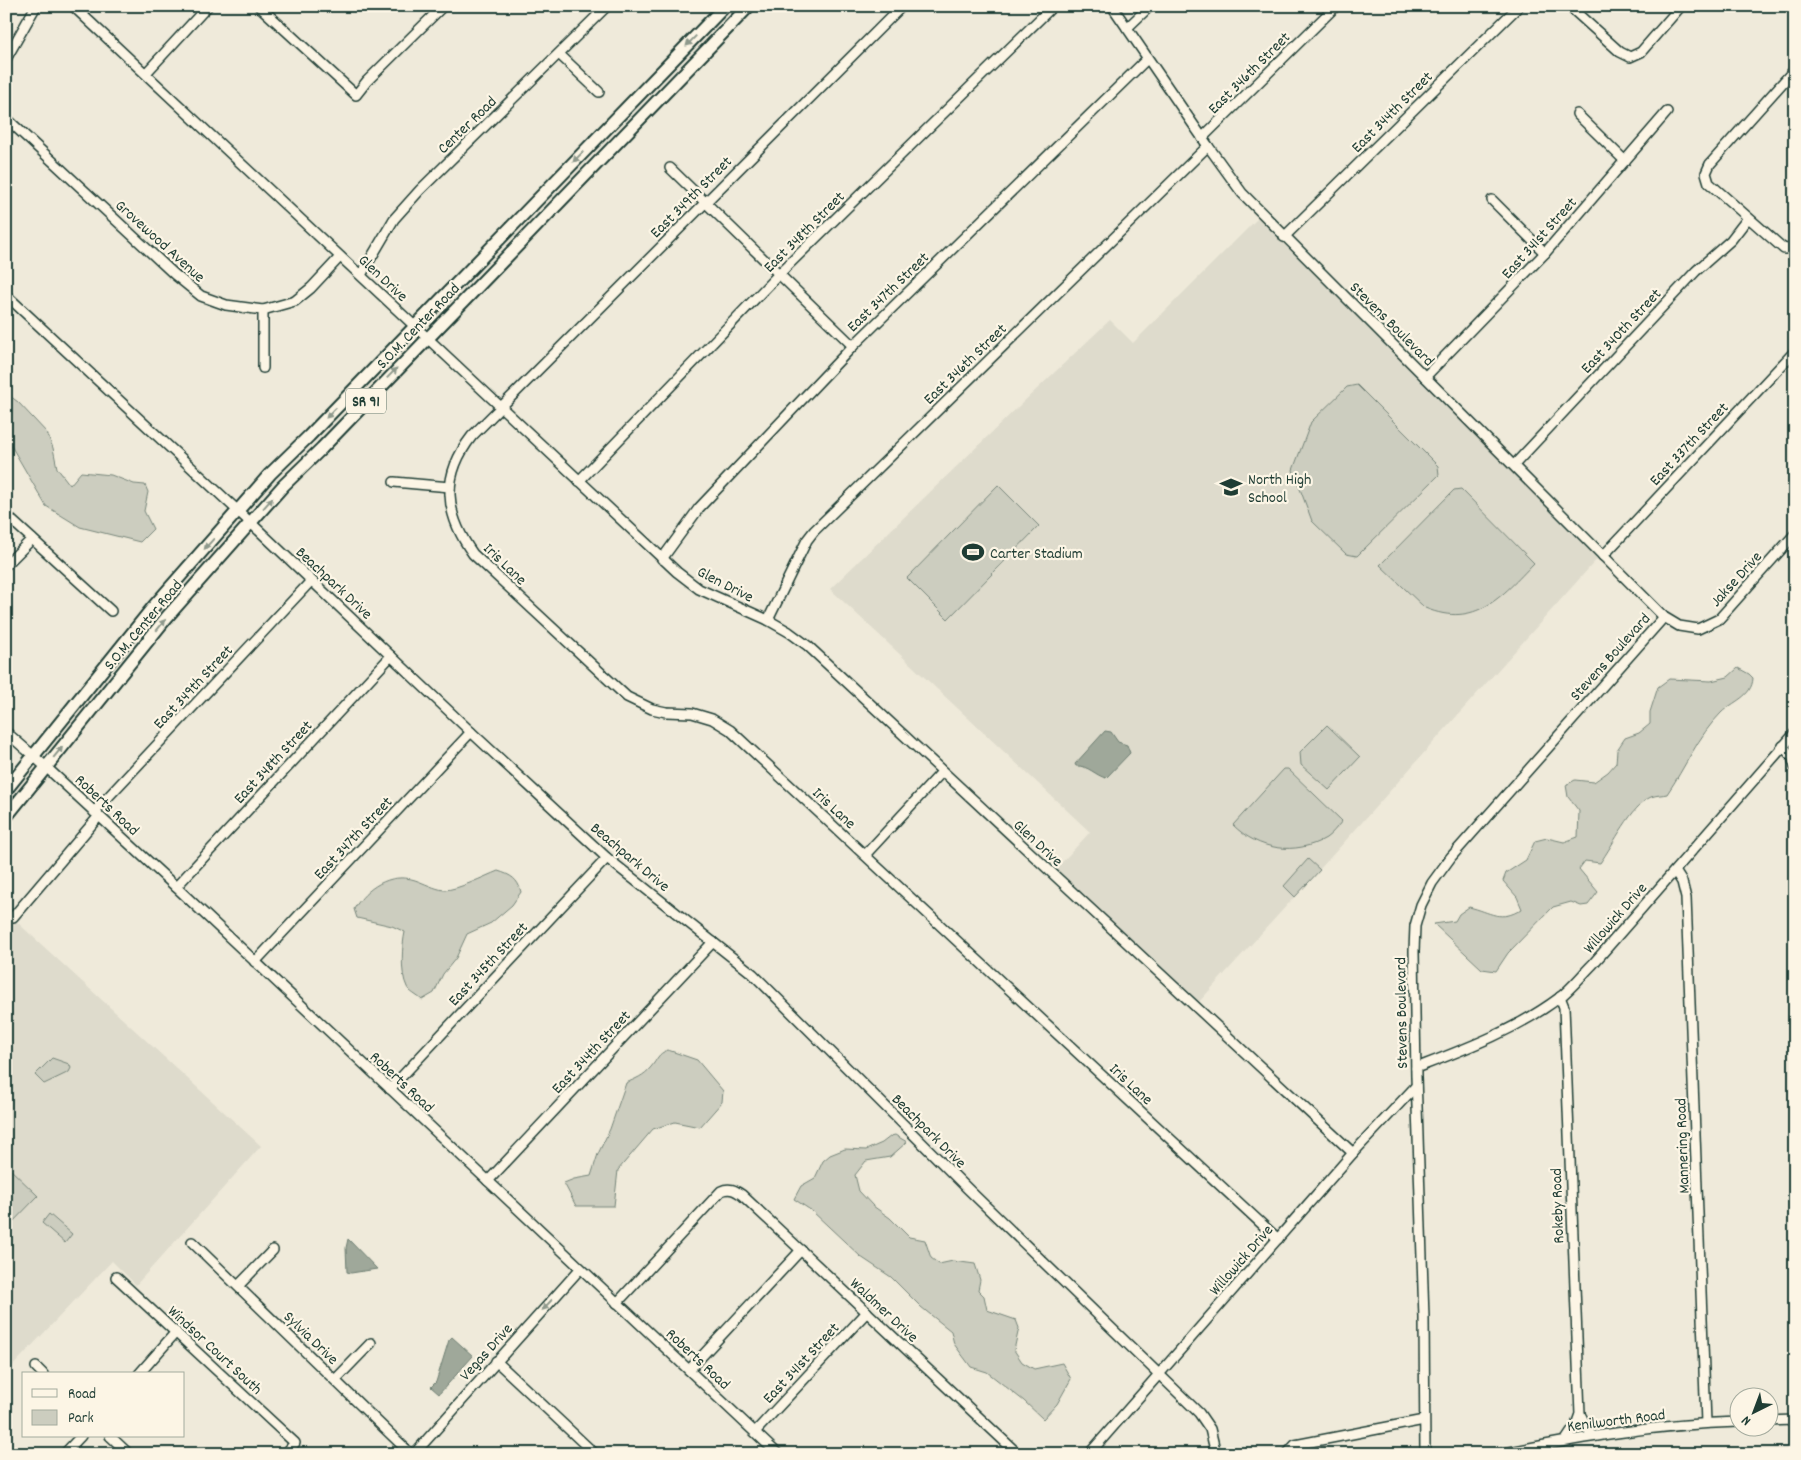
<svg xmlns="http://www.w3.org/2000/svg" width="1801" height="1460" font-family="Dekko,sans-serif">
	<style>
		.built { fill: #dedbcc }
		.green { fill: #cccdbf; stroke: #76857a }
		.water { fill: #9fa89a; stroke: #6c7d71 }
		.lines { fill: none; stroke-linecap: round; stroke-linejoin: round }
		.minor-casing { stroke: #1f3d34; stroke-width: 12 }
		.major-casing { stroke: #1f3d34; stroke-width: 15 }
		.minor { stroke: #fcf5e5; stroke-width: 9 }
		.major { stroke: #fcf5e5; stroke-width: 11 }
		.oneway { fill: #8e998c }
		.labels { text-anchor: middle; stroke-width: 4.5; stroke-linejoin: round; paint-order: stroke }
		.shield { fill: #fcf5e5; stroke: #617469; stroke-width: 1 }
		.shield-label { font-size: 15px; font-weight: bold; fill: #1f3d34 }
		.street-label { font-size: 16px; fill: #1f3d34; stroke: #fcf5e5 }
		.poi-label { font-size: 16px; fill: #1f3d34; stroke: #fcf5e5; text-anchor: start }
	</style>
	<rect width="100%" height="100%" fill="#efeada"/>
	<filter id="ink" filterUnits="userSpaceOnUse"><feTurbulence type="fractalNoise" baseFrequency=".02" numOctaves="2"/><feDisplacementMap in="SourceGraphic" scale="10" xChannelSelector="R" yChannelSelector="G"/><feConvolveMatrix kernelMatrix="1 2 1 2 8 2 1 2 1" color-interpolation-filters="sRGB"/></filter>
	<g filter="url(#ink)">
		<!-- built -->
		<g class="built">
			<path d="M 1258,218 L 1598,558 L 1339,848 L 1198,1003 L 1055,870 L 1090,832 L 830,589 L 1019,406 L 1110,320 L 1133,343 Z"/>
			<path d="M 6,912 L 261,1146 L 136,1285 L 112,1261 L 6,1373 Z"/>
		</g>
		<!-- green -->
		<g class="green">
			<path d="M 1357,385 L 1438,466 L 1439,475 L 1357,556 L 1346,554 L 1312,521 L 1293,470 L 1311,422 L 1347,387 Z"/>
			<path d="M 6,393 L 18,402 L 47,433 L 53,448 L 57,468 L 70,485 L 81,472 L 111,475 L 134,484 L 145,485 L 148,492 L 144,511 L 153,529 L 140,542 L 80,527 L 46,506 L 6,437 Z"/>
			<path d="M 998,485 L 1039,526 L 948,619 L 907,578 Z"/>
			<path d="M 1461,489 L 1534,563 C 1502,596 1476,629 1425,608 L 1380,565 L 1454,490 Z"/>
			<path d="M 1738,668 L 1749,674 L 1753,678 C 1752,697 1733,701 1721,713 C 1698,736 1685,768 1667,794 C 1663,795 1656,795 1651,797 C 1632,805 1613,845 1600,863 L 1585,861 L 1579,869 L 1598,892 L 1588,905 L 1581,906 L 1571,902 L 1553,907 L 1508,953 L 1496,971 L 1482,969 L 1434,924 L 1455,921 L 1459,914 L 1469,907 C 1491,912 1500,923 1522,909 L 1517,897 L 1503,881 L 1506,873 L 1526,860 L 1535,841 L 1547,838 L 1564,842 L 1578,837 L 1579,811 L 1568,797 L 1566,785 L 1575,780 L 1594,782 L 1608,772 L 1616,763 L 1617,750 L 1625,738 L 1639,733 L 1650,724 L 1650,712 L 1658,687 L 1669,679 L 1711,681 L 1728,677 Z"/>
			<path d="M 1327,725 L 1360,757 L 1329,790 L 1301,765 L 1300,752 Z"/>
			<path d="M 1284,769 L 1288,769 L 1342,821 C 1337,827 1332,834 1326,838 C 1295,856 1258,850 1233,825 Z"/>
			<path d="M 1308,859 L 1320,870 L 1295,897 L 1284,886 Z"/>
			<path d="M 498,871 C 511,875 518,879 521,892 L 512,905 L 491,923 L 467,934 L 456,958 L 443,974 L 434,993 L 422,1000 C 418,996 409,992 407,987 C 400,973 402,946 405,932 L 392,926 L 357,918 L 354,909 C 366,888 390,872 415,880 C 424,883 435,889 444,890 C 458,890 485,876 498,871 Z"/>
			<path d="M 668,1050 L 697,1060 L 723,1091 L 722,1102 L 700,1127 L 675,1122 L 653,1129 L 618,1170 L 614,1206 L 576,1206 L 564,1183 L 574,1179 L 591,1176 L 598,1154 L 610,1129 L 626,1083 C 635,1079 644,1076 651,1067 C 658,1059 657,1054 668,1050 Z"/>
			<path d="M 52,1058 L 69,1064 L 71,1068 L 69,1072 L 44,1084 L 35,1075 Z"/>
			<path d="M 895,1135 L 907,1142 L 890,1157 L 866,1161 L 855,1175 L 859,1191 L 873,1206 L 890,1218 L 909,1237 L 925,1240 L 931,1258 L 939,1264 L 953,1261 L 975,1264 L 980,1280 L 978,1290 L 984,1296 L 987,1310 L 1016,1320 L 1019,1328 L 1014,1350 L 1022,1362 L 1034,1369 L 1062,1363 L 1071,1379 L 1057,1404 L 1043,1419 L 1024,1401 L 987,1372 L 971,1367 L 954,1344 L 951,1331 L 921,1307 L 891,1277 L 861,1257 L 812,1211 L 794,1199 L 801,1186 L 815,1178 L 823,1161 L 830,1155 L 845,1149 L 866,1150 L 882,1143 L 891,1136 Z"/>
			<path d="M 6,1165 L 38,1196 L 6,1229 Z"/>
			<path d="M 49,1214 L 72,1234 L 65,1243 L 42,1223 Z"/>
		</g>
		<!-- water -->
		<g class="water">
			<path d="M 1105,731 L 1111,732 L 1118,742 L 1127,745 L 1130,753 L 1106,778 C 1096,776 1088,765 1076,766 L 1075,764 Z"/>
			<path d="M 348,1239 L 377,1269 L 351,1273 L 347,1272 L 346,1248 Z"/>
			<path d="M 452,1337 L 473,1356 L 439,1394 L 431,1387 L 436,1382 L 449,1340 Z"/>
		</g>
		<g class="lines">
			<!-- minor casing -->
			<g class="minor-casing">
				<g id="minor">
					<path d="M 73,6 L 677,572 L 699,589 L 768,620 L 789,632 L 808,646 L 1353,1153"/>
					<path d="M 259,6 L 356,95 L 367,81 L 443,6"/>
					<path d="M 902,6 L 472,436 C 441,476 444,513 473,554 L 627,697 L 652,709 L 666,712 L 692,713 L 712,719 L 730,730 L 1278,1239"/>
					<path d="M 1112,6 L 1208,146 L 1242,193 L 1664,617 L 1679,626 L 1698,629 L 1719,619 L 1795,534"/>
					<path d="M 1569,6 L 1620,52 L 1630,57 L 1641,52 L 1681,6"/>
					<path d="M 1127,28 L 1150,6"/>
					<path d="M 559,54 L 599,92"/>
					<path d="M 6,59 L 36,6"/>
					<path d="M 1795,69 L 1710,164 L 1706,173 L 1709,183 L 1784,249 L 1795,248"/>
					<path d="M 146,73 L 208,6"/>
					<path d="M 1577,114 L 1625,161"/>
					<path d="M 6,118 L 174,274 L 201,296 L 226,305 L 263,310 L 295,301 L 311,288 L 340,257"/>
					<path d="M 1202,138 L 1336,6"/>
					<path d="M 670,168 L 853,346"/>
					<path d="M 1492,200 L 1545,253"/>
					<path d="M 1284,237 L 1519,6"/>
					<path d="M 361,275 L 394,219 L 420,190 L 607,6"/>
					<path d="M 6,295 L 251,523 L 471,732 L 607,858 L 753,974 L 968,1189 L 1199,1413 L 1210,1429 L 1216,1454"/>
					<path d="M 263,368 L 263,310"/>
					<path d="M 1425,377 L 1545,253 L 1667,112"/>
					<path d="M 1514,465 L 1696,271 L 1731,240 L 1748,218"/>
					<path d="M 579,481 L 779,274 L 1053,6"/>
					<path d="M 394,482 L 450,487"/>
					<path d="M 6,515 L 111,611"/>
					<path d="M 1603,556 L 1795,351"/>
					<path d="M 662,559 L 699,508 L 853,346 L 1147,59"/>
					<path d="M 6,565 L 32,539"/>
					<path d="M 768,620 L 807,540 L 814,531 L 1208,146"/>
					<path d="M 6,732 L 46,767 L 176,887 L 778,1454"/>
					<path d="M 1783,746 L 1792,757 L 1795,767"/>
					<path d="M 94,812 L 311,581"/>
					<path d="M 865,855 L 942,772"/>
					<path d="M 1675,871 L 1682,882 L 1686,898 L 1706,1423"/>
					<path d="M 176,887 L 391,656"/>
					<path d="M 13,917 L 99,816"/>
					<path d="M 255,962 L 471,732"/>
					<path d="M 1560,997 L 1564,1007 L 1580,1414 L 1576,1425 L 1566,1440"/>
					<path d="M 1416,1068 C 1465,1049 1516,1030 1559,998 C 1571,989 1581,976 1592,965 L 1795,733"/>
					<path d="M 390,1089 L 607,858"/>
					<path d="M 488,1181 L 713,942"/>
					<path d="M 192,1242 L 411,1454"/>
					<path d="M 116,1277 L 295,1443 L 285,1454"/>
					<path d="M 238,1286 L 273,1250"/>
					<path d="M 617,1303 L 721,1191 C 729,1187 735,1190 742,1195 L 1018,1454"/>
					<path d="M 496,1361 L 595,1454"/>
					<path d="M 36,1367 L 43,1374"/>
					<path d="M 689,1370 L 801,1250"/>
					<path d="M 139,1374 L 176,1332"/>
					<path d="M 335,1380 L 371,1343"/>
					<path d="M 1580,1414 L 1592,1436"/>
					<path d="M 1768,1421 L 1795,1420"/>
					<path d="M 755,1432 L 867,1312"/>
					<path d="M 110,1436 L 129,1454"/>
					<path d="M 64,1454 L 81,1436"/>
					<path d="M 414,1454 L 580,1269"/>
					<path d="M 1089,1454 L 1353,1153 L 1416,1086"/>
					<path d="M 1287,1454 L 1295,1445 L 1424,1420"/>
					<path d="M 1425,1454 L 1424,1318 L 1416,1076 L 1414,951 L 1415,926 L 1421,905 L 1432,883 L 1451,857 L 1664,617"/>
					<path d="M 1499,1454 C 1578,1438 1658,1424 1738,1422"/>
				</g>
			</g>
			<!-- major casing -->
			<g class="major-casing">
				<g id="major">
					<path d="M 6,790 L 154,606 L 270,474 L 309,436 L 725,6"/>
					<path d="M 6,817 L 167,617 L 283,486 L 322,448 L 749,6"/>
				</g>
			</g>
			<!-- minor -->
			<use href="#minor" class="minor"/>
			<!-- major -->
			<use href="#major" class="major"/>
		</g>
		<!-- one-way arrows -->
		<defs><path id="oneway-solid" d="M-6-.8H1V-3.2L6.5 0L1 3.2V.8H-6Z" transform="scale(1.25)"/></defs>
		<g class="oneway">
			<use href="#oneway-solid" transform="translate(691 41) rotate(134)"/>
			<use href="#oneway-solid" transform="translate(578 157) rotate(134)"/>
			<use href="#oneway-solid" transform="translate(392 373) rotate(-46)"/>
			<use href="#oneway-solid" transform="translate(331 413) rotate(134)"/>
			<use href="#oneway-solid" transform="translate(268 503) rotate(-49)"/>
			<use href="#oneway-solid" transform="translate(209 544) rotate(132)"/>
			<use href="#oneway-solid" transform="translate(161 625) rotate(-51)"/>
			<use href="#oneway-solid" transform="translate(58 752) rotate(-51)"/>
			<use href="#oneway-solid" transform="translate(547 1305) rotate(133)"/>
		</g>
	</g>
	<!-- icons -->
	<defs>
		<g id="school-bare" transform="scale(1.725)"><path d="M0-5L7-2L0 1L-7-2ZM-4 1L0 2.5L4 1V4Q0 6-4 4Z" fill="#1f3d34" stroke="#fcf5e5" stroke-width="2.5" paint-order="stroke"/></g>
		<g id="stadium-bare" transform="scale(1.725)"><path d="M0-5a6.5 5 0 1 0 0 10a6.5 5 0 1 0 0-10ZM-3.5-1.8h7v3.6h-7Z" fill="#1f3d34" stroke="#fcf5e5" stroke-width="2.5" paint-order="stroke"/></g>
	</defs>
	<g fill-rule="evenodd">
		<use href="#school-bare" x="1231" y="487"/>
		<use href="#stadium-bare" x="973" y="552"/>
	</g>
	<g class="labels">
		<!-- shield labels -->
		<rect class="shield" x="346" y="388.5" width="40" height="25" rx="4"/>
		<g class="shield-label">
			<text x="366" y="406">SR 91</text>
		</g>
		<!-- street labels -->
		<g class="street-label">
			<text transform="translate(1248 72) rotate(-45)" y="6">East 346th Street</text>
			<text transform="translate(1391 111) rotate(-45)" y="6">East 344th Street</text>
			<text transform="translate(466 124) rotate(-44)" y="6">Center Road</text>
			<text transform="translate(690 196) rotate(-45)" y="6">East 349th Street</text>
			<text transform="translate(803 231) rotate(-45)" y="6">East 348th Street</text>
			<text transform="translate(1538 237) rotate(-48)" y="6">East 341st Street</text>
			<text transform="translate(161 240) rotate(42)" y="6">Grovewood Avenue</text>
			<text transform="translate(384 277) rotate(43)" y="6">Glen Drive</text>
			<text transform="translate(887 291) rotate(-44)" y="6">East 347th Street</text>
			<text transform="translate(1393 323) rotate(45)" y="6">Stevens Boulevard</text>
			<text transform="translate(417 325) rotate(-46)" y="6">S.O.M. Center Road</text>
			<text transform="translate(1620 330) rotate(-47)" y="6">East 340th Street</text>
			<text transform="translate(964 363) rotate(-44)" y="6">East 346th Street</text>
			<text transform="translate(1688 443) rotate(-47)" y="6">East 337th Street</text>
			<text transform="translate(506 563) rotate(44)" y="6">Iris Lane</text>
			<text transform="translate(1735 578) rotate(-48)" y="6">Jakse Drive</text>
			<text transform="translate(335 582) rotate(43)" y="6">Beachpark Drive</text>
			<text transform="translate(726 583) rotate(27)" y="6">Glen Drive</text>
			<text transform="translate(142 624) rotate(-50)" y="6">S.O.M. Center Road</text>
			<text transform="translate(1609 656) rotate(-48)" y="6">Stevens Boulevard</text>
			<text transform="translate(192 686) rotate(-47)" y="6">East 349th Street</text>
			<text transform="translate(272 761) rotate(-47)" y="6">East 348th Street</text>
			<text transform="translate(108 804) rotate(43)" y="6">Roberts Road</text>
			<text transform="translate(835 807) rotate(43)" y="6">Iris Lane</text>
			<text transform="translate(352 837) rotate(-47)" y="6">East 347th Street</text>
			<text transform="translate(1039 842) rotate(43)" y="6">Glen Drive</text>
			<text transform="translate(631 856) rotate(40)" y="6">Beachpark Drive</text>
			<text transform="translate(1614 917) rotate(-49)" y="6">Willowick Drive</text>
			<text transform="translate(487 963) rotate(-47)" y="6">East 345th Street</text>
			<text transform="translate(1400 1013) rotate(-91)" y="6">Stevens Boulevard</text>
			<text transform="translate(590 1051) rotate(-47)" y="6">East 344th Street</text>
			<text transform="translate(403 1081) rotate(43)" y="6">Roberts Road</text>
			<text transform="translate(1132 1083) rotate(43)" y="6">Iris Lane</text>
			<text transform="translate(930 1130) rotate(45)" y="6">Beachpark Drive</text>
			<text transform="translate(1681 1146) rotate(-92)" y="6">Mannering Road</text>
			<text transform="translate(1556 1206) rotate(-92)" y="6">Rokeby Road</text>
			<text transform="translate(1240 1259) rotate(-49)" y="6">Willowick Drive</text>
			<text transform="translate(885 1309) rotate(43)" y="6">Waldmer Drive</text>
			<text transform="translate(312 1337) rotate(44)" y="6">Sylvia Drive</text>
			<text transform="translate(216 1349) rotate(43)" y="6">Windsor Court South</text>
			<text transform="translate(485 1351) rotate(-48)" y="6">Vegas Drive</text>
			<text transform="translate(699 1358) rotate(43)" y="6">Roberts Road</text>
			<text transform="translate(800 1362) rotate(-47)" y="6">East 341st Street</text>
			<text transform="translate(1616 1419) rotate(-7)" y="6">Kenilworth Road</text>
		</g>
		<!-- poi labels -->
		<g class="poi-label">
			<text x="1248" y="484">North High<tspan x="1248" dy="18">School</tspan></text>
			<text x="990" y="558">Carter Stadium</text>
		</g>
	</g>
	<!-- margin -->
	<rect width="1801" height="1460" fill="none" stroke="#fcf5e5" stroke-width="25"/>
	<rect x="12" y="12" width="1776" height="1435" fill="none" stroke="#1f3d34" stroke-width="2" filter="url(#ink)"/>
	<!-- legend -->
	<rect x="22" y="1372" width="162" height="65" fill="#fcf5e5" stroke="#a4ab9e"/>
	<rect x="32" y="1389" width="25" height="8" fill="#fcf5e5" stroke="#a4ab9e"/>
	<text x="68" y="1398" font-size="15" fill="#1f3d34">Road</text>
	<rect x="32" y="1410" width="25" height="15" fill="#cccdbf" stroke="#a4ab9e"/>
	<text x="68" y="1422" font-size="15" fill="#1f3d34">Park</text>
	<!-- north arrow -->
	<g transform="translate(1754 1412) rotate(222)"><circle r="24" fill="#fcf5e5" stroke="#a4ab9e"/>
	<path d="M0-4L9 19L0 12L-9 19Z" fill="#1f3d34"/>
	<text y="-8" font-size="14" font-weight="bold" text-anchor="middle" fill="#1f3d34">N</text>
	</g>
</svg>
